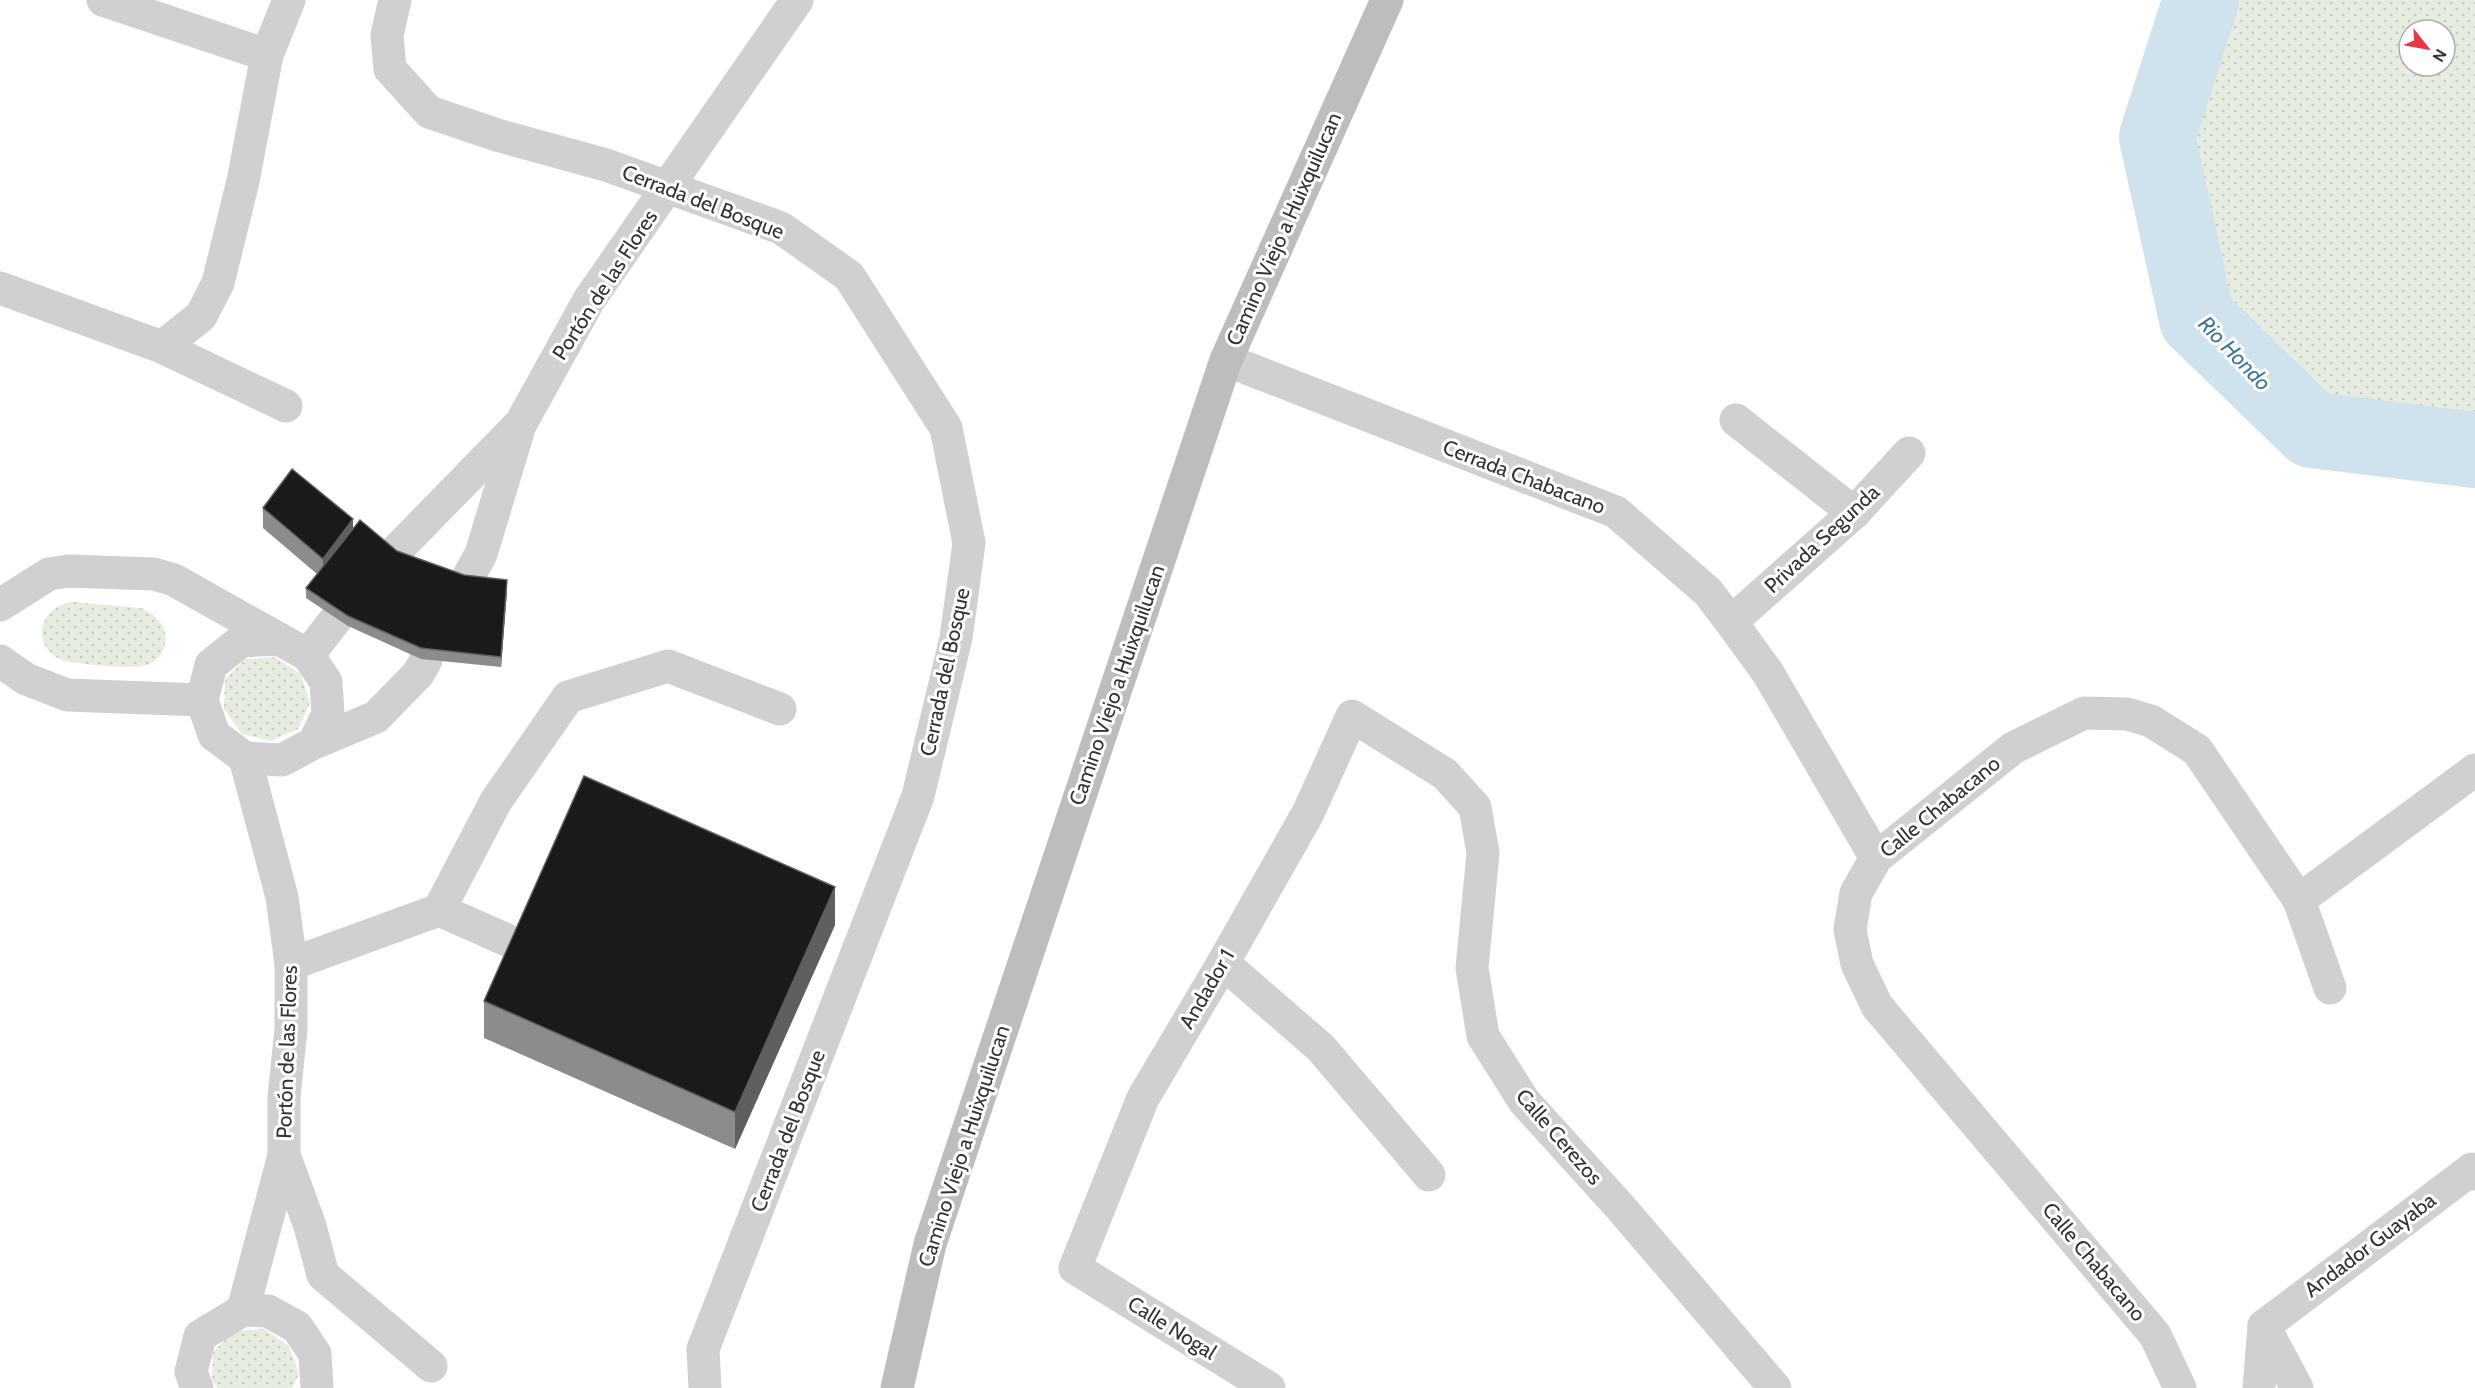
<svg xmlns="http://www.w3.org/2000/svg" width="2475" height="1388" font-family="Cabin,sans-serif">
	<style>
		.green { fill: url(#green-dots); fill-rule: evenodd }
		.lines { fill: none; stroke-linecap: round; stroke-linejoin: round }
		.river { stroke: #cfe2ee; stroke-width: 76 }
		.minor { stroke: #d0d0d0; stroke-width: 33 }
		.secondary { stroke: #bdbdbd; stroke-width: 33 }
		.wall { fill: #8c8c8c }
		.shaded-wall { fill: #5f5f5f }
		.building { fill: #1a1a1a; stroke: #5f5f5f; stroke-width: 1.5 }
		.labels { text-anchor: middle; stroke-width: 6; stroke-linejoin: round; paint-order: stroke }
		.street-label { font-size: 21px; fill: #333; stroke: #fff }
		.water-label { font-size: 22px; font-style: italic; fill: #3f7597; stroke: #fff }
	</style>
	<defs>
		<pattern id="green-dots" width="8" height="8" patternUnits="userSpaceOnUse" patternTransform="scale(1.5)"><rect width="8" height="8" fill="#e6ecdf"/><path d="M2 2h.1M6 6h.1" fill="none" stroke="#c6cbc0" stroke-width="1.8" stroke-linecap="round"/></pattern>
	</defs>
	<rect width="100%" height="100%" fill="#fff"/>
	<!-- green -->
	<g class="green">
		<path d="M 2228,0 L 2475,0 L 2475,426 L 2323,407 L 2219,307 L 2182,139 ZM 2409,30 L 2445,30 L 2445,66 L 2409,66 Z"/>
		<path d="M 74,602 L 140,608 C 159,614 174,634 161,654 C 157,660 150,665 143,666 C 130,669 71,664 60,659 C 29,644 41,604 74,602 Z"/>
		<path d="M 275,657 L 301,674 L 310,703 L 298,729 L 271,741 L 242,734 L 224,709 L 225,680 L 245,659 Z"/>
		<path d="M 264,1329 L 289,1346 L 299,1374 L 292,1388 L 218,1388 L 212,1381 L 213,1352 L 234,1331 Z"/>
	</g>
	<g class="lines">
		<!-- river -->
		<path class="river" d="M 2201,0 L 2157,137 L 2197,319 L 2312,430 L 2475,450"/>
		<!-- minor -->
		<g class="minor">
			<path d="M 103,0 L 267,55"/>
			<path d="M 395,0 L 387,35 L 390,69 L 429,112 L 497,135 L 606,165 L 781,228 L 849,276 L 946,428 L 969,543 L 956,638 L 918,796 L 703,1349 L 705,1388"/>
			<path d="M 0,288 L 162,347 L 286,406"/>
			<path d="M 162,347 L 201,316 L 218,283 L 243,181 L 267,55 L 289,0"/>
			<path d="M 1226,360 L 1616,512 L 1708,592 L 1731,622 L 1768,673 L 1876,858"/>
			<path d="M 1736,420 L 1854,513"/>
			<path d="M 391,556 L 516,428"/>
			<path d="M 464,585 L 481,554 L 520,425 L 589,300 L 797,0"/>
			<path d="M 0,605 L 49,574 L 68,571 L 154,574 L 174,580 L 279,639"/>
			<path d="M 1731,622 L 1854,513 L 1909,453"/>
			<path d="M 308,655 L 336,619"/>
			<path d="M 0,661 L 26,679 L 67,695 L 202,700"/>
			<path d="M 314,743 L 328,714 L 326,682 L 308,655 L 279,639 L 241,641 L 211,665 L 202,700 L 214,735 L 245,758 L 282,760 L 314,743 L 376,717 L 418,674 L 426,660"/>
			<path d="M 2299,900 L 2475,770"/>
			<path d="M 439,910 L 525,948"/>
			<path d="M 1223,963 L 1321,1048 L 1429,1175"/>
			<path d="M 291,964 L 439,910 L 496,801 L 568,697 L 668,666 L 780,709"/>
			<path d="M 284,1155 L 310,1226 L 323,1275 L 431,1366"/>
			<path d="M 243,1310 L 284,1155 L 284,1097 L 291,1029 L 291,964 L 282,897 L 245,758"/>
			<path d="M 2264,1326 L 2472,1169 L 2475,1174"/>
			<path d="M 2264,1326 L 2297,1388"/>
			<path d="M 197,1388 L 191,1372 L 200,1336 L 243,1310 L 268,1311 L 297,1327 L 315,1354 L 317,1388"/>
			<path d="M 1269,1388 L 1075,1268 L 1143,1098 L 1223,963 L 1308,813 L 1352,716 L 1445,774 L 1475,807 L 1483,853 L 1472,968 L 1483,1036 L 1524,1101 L 1621,1208 L 1775,1388"/>
			<path d="M 2180,1388 L 2155,1335 L 1877,1006 L 1857,964 L 1850,930 L 1856,893 L 1876,858 L 2013,748 L 2084,713 L 2127,714 L 2151,721 L 2197,750 L 2299,900 L 2330,988"/>
			<path d="M 2259,1388 L 2264,1326"/>
		</g>
		<!-- secondary -->
		<path class="secondary" d="M 897,1388 L 930,1244 L 1226,360 L 1387,0"/>
	</g>
	<!-- wall -->
	<g class="wall">
		<path d="M 263,508 L 353,529 L 397,551 L 507,590 L 501,667 L 421,659 L 348,626 L 306,598 L 306,588 L 317,574 L 263,528 Z"/>
		<path d="M 835,925 L 735,1149 L 484,1038 L 484,1001 Z"/>
	</g>
	<!-- shaded-wall -->
	<g class="shaded-wall">
		<path d="M 353,519 L 353,539 L 323,579 L 323,559 Z"/>
		<path d="M 507,580 L 507,590 L 501,667 L 501,657 Z"/>
		<path d="M 835,887 L 835,925 L 735,1149 L 735,1112 Z"/>
	</g>
	<!-- building -->
	<g class="building">
		<path d="M 292,469 L 353,519 L 323,559 L 263,508 Z"/>
		<path d="M 360,520 L 397,551 L 464,575 L 507,580 L 501,657 L 421,648 L 348,616 L 306,588 Z"/>
		<path d="M 584,776 L 835,887 L 735,1112 L 484,1001 Z"/>
	</g>
	<g class="labels">
		<!-- street labels -->
		<g class="street-label">
			<text transform="translate(703 202) rotate(21)" y="7">Cerrada del Bosque</text>
			<text transform="translate(1284 229) rotate(-66)" y="7">Camino Viejo a Huixquilucan</text>
			<text transform="translate(605 285) rotate(-57)" y="7">Portón de las Flores</text>
			<text transform="translate(1524 477) rotate(21)" y="7">Cerrada Chabacano</text>
			<text transform="translate(1822 539) rotate(-43)" y="7">Privada Segunda</text>
			<text transform="translate(945 672) rotate(-78)" y="7">Cerrada del Bosque</text>
			<text transform="translate(1117 685) rotate(-71)" y="7">Camino Viejo a Huixquilucan</text>
			<text transform="translate(1940 807) rotate(-39)" y="7">Calle Chabacano</text>
			<text transform="translate(1207 989) rotate(-60)" y="7">Andador 1</text>
			<text transform="translate(287 1052) rotate(-88)" y="7">Portón de las Flores</text>
			<text transform="translate(788 1131) rotate(-69)" y="7">Cerrada del Bosque</text>
			<text transform="translate(1559 1137) rotate(49)" y="7">Calle Cerezos</text>
			<text transform="translate(964 1146) rotate(-72)" y="7">Camino Viejo a Huixquilucan</text>
			<text transform="translate(2370 1245) rotate(-37)" y="7">Andador Guayaba</text>
			<text transform="translate(2094 1262) rotate(50)" y="7">Calle Chabacano</text>
			<text transform="translate(1172 1328) rotate(32)" y="7">Calle Nogal</text>
		</g>
		<!-- water labels -->
		<g class="water-label">
			<text transform="translate(2235 353) rotate(46)" y="8">Rio Hondo</text>
		</g>
	</g>
	<!-- north arrow -->
	<g transform="translate(2427 48) rotate(121)"><circle r="28" fill="#ffffff" stroke="#adadad" stroke-width="1.5"/>
	<path d="M0-4.5L10 22L0 15L-10 22Z" fill="#e63946"/>
	<text y="-9" font-size="16" font-weight="bold" text-anchor="middle" fill="#333333">N</text>
	</g>
</svg>
